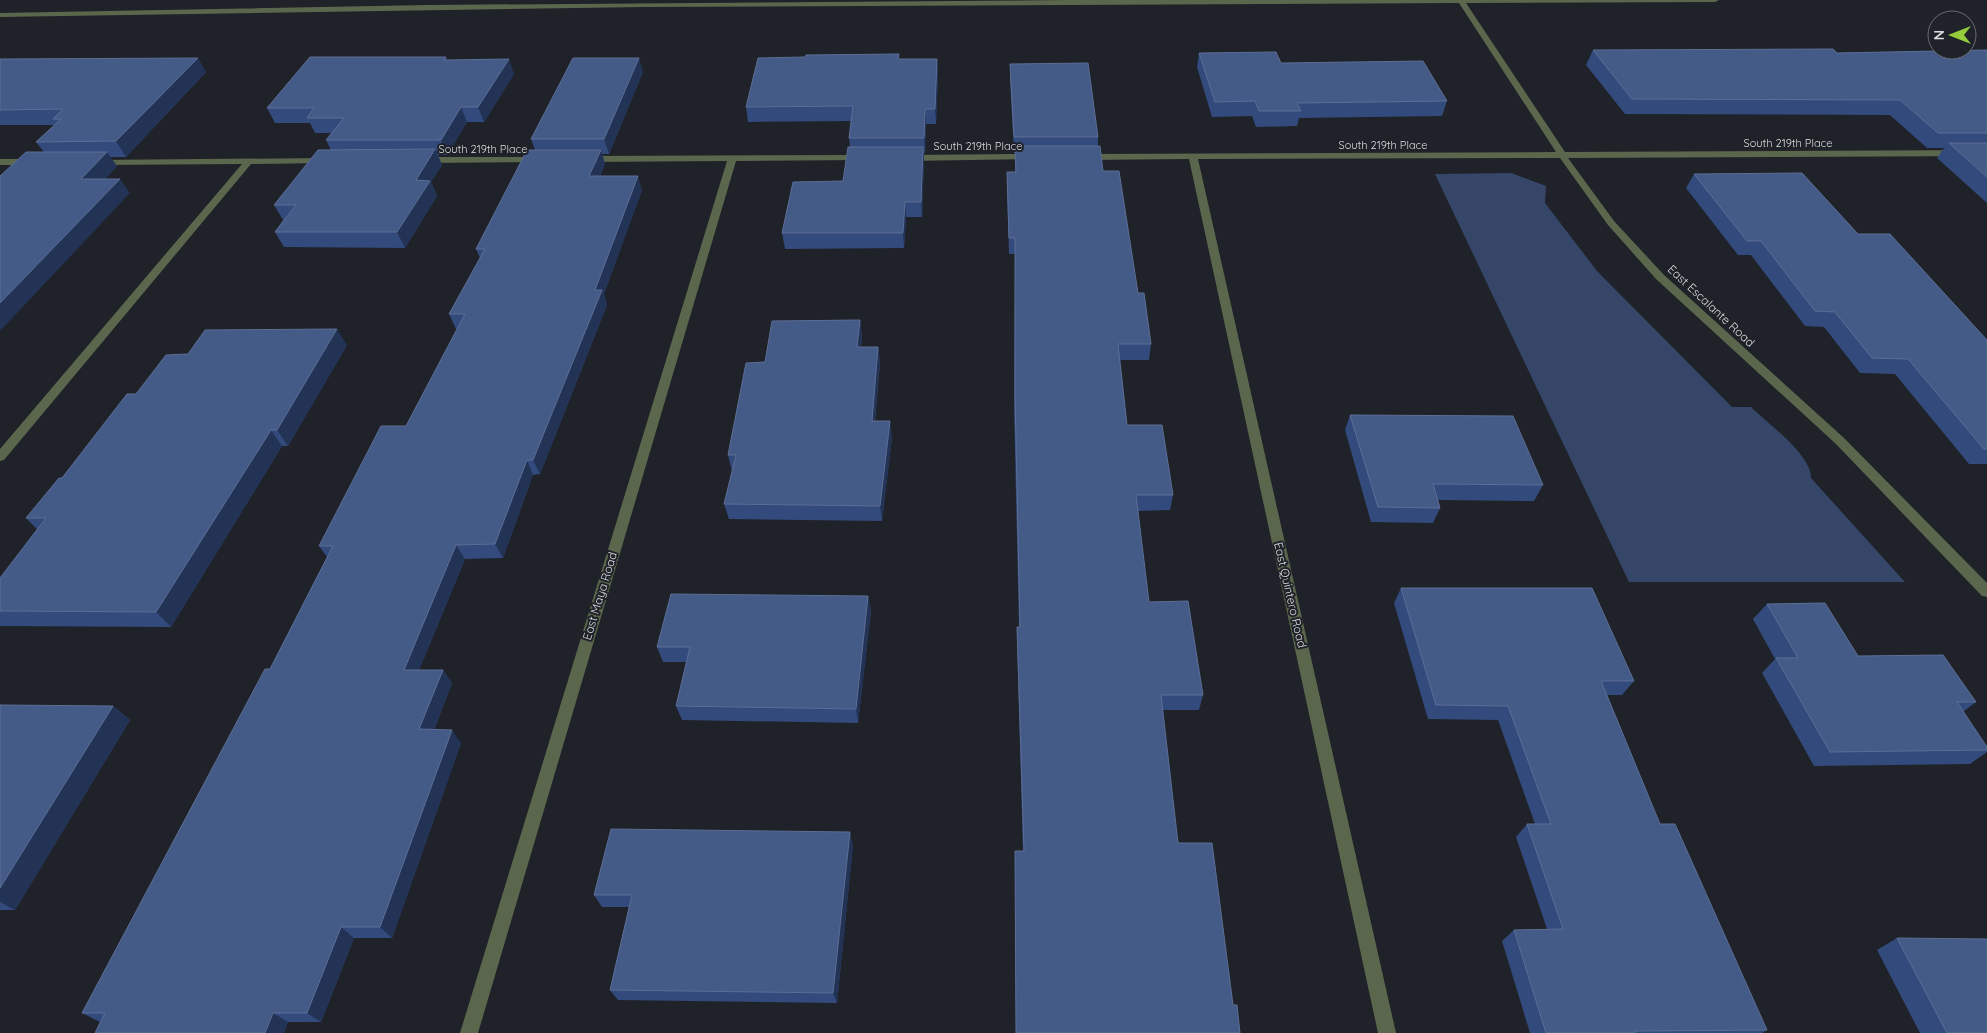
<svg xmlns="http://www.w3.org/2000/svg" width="1987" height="1033" font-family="Quicksand,sans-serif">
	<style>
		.green { fill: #354669 }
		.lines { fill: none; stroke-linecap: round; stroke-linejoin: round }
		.street { fill: #5b674d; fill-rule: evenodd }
		.wall { fill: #334a7c }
		.shaded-wall { fill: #233356 }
		.building { fill: #445a87; stroke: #5c6e95 }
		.labels { text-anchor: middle; stroke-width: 4; stroke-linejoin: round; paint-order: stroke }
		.far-street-label { font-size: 11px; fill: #d9dce0; stroke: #1f2228 }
		.street-label { font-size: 12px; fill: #d9dce0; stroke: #1f2228 }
	</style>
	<rect width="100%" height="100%" fill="#1f2228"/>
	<!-- green -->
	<path class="green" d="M 1511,173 L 1546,186 L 1545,203 L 1597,271 L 1732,407 L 1751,407 C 1768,424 1811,454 1811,478 L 1905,582 L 1629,582 L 1435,174 Z"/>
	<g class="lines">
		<!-- street -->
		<g class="street">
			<path d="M 1071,0 L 1719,0 L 1715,2 L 1466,3 L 1565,152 L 1987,150 L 1987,156 L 1568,158 L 1614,221 L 1664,275 L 1844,438 L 1987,583 L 1987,597 L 1982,596 L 1836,444 L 1656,279 L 1608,225 L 1560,158 L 1198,159 L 1396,1033 L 1378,1033 L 1189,159 L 1085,160 L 1081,157 L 1085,154 L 1556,152 L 1459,3 L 643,7 L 0,17 L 0,13 L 428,5 Z"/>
			<path d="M 1032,154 L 1036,157 L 1035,159 L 907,161 L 903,158 L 907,155 Z"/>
			<path d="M 862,155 L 866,158 L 865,160 L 736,161 L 478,1033 L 460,1033 L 727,161 L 587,162 L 583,159 L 587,156 Z"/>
			<path d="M 540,157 L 543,158 L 543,162 L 425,163 L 421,160 L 425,157 Z"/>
			<path d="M 327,158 L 330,159 L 330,163 L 251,164 L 4,460 L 0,461 L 0,449 L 242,164 L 97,165 L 93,162 L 94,160 Z"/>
			<path d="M 0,159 L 32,159 L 36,162 L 32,165 L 0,165 Z"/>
		</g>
	</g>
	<!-- wall -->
	<g class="wall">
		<path d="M 1593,50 L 1837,53 L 1987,50 L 1987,203 L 1937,158 L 1944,148 L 1927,148 L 1890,115 L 1625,114 L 1586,65 Z"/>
		<path d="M 1199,53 L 1281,63 L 1447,101 L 1442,116 L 1299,118 L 1297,126 L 1256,127 L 1252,116 L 1212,117 L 1197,67 Z"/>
		<path d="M 899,54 L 899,59 L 937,59 L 938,74 L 936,124 L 926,124 L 925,153 L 924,153 L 924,162 L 922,217 L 906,217 L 904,248 L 785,249 L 782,233 L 843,181 L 850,147 L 849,138 L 851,121 L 748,122 L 746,107 L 805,57 Z"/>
		<path d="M 446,57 L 447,60 L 514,74 L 484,122 L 467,122 L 447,155 L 438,155 L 442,165 L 431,182 L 437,196 L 405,248 L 284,247 L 275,232 L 283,220 L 274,205 L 331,150 L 326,140 L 332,133 L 315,133 L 310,123 L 275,123 L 267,108 Z"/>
		<path d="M 0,59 L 206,72 L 126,157 L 110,157 L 117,166 L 105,179 L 130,193 L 44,152 L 36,142 L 55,125 L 0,125 Z"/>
		<path d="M 1010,64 L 1098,137 L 1098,146 L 1103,171 L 1138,293 L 1151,344 L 1149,360 L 1120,360 L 1127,425 L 1173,495 L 1170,510 L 1138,511 L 1149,602 L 1203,695 L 1199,710 L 1162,710 L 1178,843 L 1233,1005 L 1240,1033 L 1016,1033 L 1015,851 L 1023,851 L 1017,642 L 1017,627 L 1019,627 L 1014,408 L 1015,254 L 1009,254 L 1007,187 L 1007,172 L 1015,172 L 1015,153 L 1014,153 L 1010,79 Z"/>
		<path d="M 643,72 L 609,154 L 602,154 L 605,164 L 600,176 L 642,190 L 604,294 L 607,305 L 540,474 L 533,475 L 503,558 L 465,559 L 419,670 L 443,670 L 452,683 L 434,730 L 461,743 L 392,938 L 354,938 L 321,1022 L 288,1022 L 284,1033 L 95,1033 L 100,1022 L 82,1013 L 270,669 L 327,557 L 319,546 L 406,426 L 457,329 L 456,329 L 449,314 L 480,258 L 476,249 L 535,150 L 531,139 Z"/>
		<path d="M 1694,174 L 1858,234 L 1987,340 L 1987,464 L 1969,464 L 1895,374 L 1860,373 L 1824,327 L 1805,326 L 1751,255 L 1738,255 L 1686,188 Z"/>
		<path d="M 860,320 L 862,336 L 861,347 L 878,347 L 880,363 L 875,421 L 892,437 L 882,521 L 729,519 L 724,504 L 732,471 L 728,455 L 765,362 Z"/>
		<path d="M 347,345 L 288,446 L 282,446 L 171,627 L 0,626 L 0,578 L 37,529 L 26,518 L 136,394 Z"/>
		<path d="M 1350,415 L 1543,485 L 1534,501 L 1438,500 L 1440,508 L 1433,523 L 1371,522 L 1345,430 Z"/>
		<path d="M 1401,588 L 1634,681 L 1622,695 L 1607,695 L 1660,824 L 1767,1030 L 1762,1033 L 1530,1033 L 1502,941 L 1514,930 L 1547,929 L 1516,837 L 1527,824 L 1535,824 L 1498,720 L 1428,719 L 1394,603 Z"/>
		<path d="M 868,596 L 871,611 L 858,723 L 682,720 L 676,706 L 687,662 L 663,662 L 657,647 Z"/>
		<path d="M 1767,604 L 1858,656 L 1976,702 L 1963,712 L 1987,747 L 1987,752 L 1970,764 L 1814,766 L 1762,673 L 1775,659 L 1753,619 Z"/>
		<path d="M 0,705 L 113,706 L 130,720 L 15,910 L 0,910 Z"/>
		<path d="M 853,845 L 837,1003 L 618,1000 L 610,990 L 629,907 L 602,907 L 594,895 Z"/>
		<path d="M 1897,938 L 1987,1033 L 1920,1033 L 1877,950 Z"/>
	</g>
	<!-- shaded-wall -->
	<g class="shaded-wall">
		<path d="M 198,58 L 206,72 L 126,157 L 116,141 Z"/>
		<path d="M 639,58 L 643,72 L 609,154 L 604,139 Z"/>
		<path d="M 509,59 L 514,74 L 484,122 L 478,107 Z"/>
		<path d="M 937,59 L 938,74 L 936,124 L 935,109 Z"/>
		<path d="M 461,107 L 467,122 L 447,155 L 441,140 Z"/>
		<path d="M 925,109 L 926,124 L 925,153 L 924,138 Z"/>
		<path d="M 923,147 L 924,162 L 922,217 L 921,202 Z"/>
		<path d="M 435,149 L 442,165 L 431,182 L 437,196 L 405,248 L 397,232 L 416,180 Z"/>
		<path d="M 601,150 L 605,164 L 594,190 L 589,176 Z"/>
		<path d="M 107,152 L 117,166 L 91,193 L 81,179 Z"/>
		<path d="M 638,176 L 642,190 L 604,294 L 607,305 L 540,474 L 533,460 L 595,290 Z"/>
		<path d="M 120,179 L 130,193 L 0,331 L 0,303 Z"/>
		<path d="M 905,202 L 906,217 L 904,248 L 903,233 Z"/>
		<path d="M 860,320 L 862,336 L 859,363 L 857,347 Z"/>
		<path d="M 337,329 L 347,345 L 288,446 L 277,430 Z"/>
		<path d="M 878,347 L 880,363 L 873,437 L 872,421 Z"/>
		<path d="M 890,421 L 892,437 L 882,521 L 880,506 Z"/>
		<path d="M 271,430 L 282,446 L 171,627 L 156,612 Z"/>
		<path d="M 527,460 L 533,475 L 503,558 L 495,544 Z"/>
		<path d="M 456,545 L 465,559 L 414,683 L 404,670 Z"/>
		<path d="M 868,596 L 871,611 L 858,723 L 856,709 Z"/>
		<path d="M 443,670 L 452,683 L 429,742 L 419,729 Z"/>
		<path d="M 113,706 L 130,720 L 15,910 L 0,902 L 0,888 Z"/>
		<path d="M 452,730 L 461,743 L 392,938 L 380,927 Z"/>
		<path d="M 850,832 L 853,845 L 837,1003 L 833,993 Z"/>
		<path d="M 341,927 L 354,938 L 321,1022 L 307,1013 Z"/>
		<path d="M 273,1013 L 288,1022 L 284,1033 L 265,1033 Z"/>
	</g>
	<!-- building -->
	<g class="building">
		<path d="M 1833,49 L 1837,53 L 1987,50 L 1987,133 L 1938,133 L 1900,100 L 1632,99 L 1593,50 Z"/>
		<path d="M 1276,52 L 1281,63 L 1423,61 L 1447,101 L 1297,103 L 1301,111 L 1259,111 L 1255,101 L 1215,102 L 1199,53 Z"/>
		<path d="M 899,54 L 898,59 L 937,59 L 935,109 L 925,109 L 924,138 L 849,138 L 853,106 L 746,107 L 758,58 L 805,57 L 806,55 Z"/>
		<path d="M 310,57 L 446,57 L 444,60 L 509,59 L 478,107 L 461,107 L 441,140 L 326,140 L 344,118 L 307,118 L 314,108 L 267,108 Z"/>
		<path d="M 198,58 L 116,141 L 36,142 L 61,119 L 53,119 L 63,109 L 0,110 L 0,59 Z"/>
		<path d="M 573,58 L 639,58 L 604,139 L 531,139 Z"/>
		<path d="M 1088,63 L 1098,137 L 1014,137 L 1010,64 Z"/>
		<path d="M 1949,143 L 1987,143 L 1987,177 Z"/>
		<path d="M 1015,146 L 1100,146 L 1103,171 L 1119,171 L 1138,293 L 1144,293 L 1151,344 L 1118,344 L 1127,425 L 1162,425 L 1173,495 L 1136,495 L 1149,602 L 1188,601 L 1203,695 L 1161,695 L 1178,843 L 1212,843 L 1233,1005 L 1237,1005 L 1240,1033 L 1016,1033 L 1015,851 L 1024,851 L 1017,627 L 1020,627 L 1015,393 L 1015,238 L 1009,238 L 1007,172 L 1016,172 Z"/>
		<path d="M 848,147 L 923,147 L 921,202 L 905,202 L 903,233 L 782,233 L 793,182 L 843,181 Z"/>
		<path d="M 435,149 L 416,180 L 430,181 L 397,232 L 275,232 L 296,205 L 274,205 L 318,150 Z"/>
		<path d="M 527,150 L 601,150 L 589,176 L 638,176 L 595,290 L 602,290 L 533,460 L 527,460 L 495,544 L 456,545 L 404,670 L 443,670 L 419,729 L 452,730 L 380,927 L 341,927 L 307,1013 L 273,1013 L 265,1033 L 95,1033 L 105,1013 L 82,1013 L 265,669 L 270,669 L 333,546 L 319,546 L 381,426 L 406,426 L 465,314 L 449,314 L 485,249 L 476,249 Z"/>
		<path d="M 26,152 L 107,152 L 81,179 L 120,179 L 0,303 L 0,176 Z"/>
		<path d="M 1802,173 L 1858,234 L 1890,234 L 1987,340 L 1987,449 L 1984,449 L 1908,359 L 1872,358 L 1835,312 L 1815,311 L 1761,241 L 1747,241 L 1694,174 Z"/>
		<path d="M 860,320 L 857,347 L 878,347 L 872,421 L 890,421 L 880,506 L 724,504 L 736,455 L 728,455 L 746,363 L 765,362 L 772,321 Z"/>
		<path d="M 337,329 L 277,430 L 271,430 L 156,612 L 0,611 L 0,578 L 46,518 L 26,518 L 59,478 L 62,478 L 127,394 L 136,394 L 166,355 L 188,354 L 205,330 Z"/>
		<path d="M 1350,415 L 1513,416 L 1543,485 L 1433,484 L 1440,508 L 1378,507 Z"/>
		<path d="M 1401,588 L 1592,588 L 1634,681 L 1601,681 L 1660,824 L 1675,824 L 1767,1030 L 1635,1031 L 1635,1033 L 1546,1033 L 1514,930 L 1563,929 L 1527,824 L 1551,824 L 1508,706 L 1436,705 Z"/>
		<path d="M 671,594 L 868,596 L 856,709 L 676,706 L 690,647 L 657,647 Z"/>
		<path d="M 1825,603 L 1858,656 L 1943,655 L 1976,702 L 1957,702 L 1987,747 L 1987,750 L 1830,752 L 1776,658 L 1798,658 L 1767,604 Z"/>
		<path d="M 0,705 L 113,706 L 0,888 Z"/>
		<path d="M 611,829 L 850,832 L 833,993 L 610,990 L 632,895 L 594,895 Z"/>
		<path d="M 1897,938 L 1987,939 L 1987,1033 L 1947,1033 Z"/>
	</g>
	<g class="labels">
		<!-- far-street labels -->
		<g class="far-street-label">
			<text x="1788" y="147">South 219th Place</text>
			<text x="1383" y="149">South 219th Place</text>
			<text x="978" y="150">South 219th Place</text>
			<text x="483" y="153">South 219th Place</text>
		</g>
		<!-- street labels -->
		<g class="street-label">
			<text transform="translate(1711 306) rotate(43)" y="4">East Escalante Road</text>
			<text transform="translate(1290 595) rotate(77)" y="4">East Quintero Road</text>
			<text transform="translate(600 596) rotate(-73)" y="4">East Maya Road</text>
		</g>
	</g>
	<!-- north arrow -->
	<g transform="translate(1952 35) rotate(270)"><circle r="24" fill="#1f2228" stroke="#696c72"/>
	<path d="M0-4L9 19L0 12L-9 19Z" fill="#94cc3c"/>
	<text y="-8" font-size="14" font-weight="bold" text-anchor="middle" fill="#d9dce0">N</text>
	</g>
</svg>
